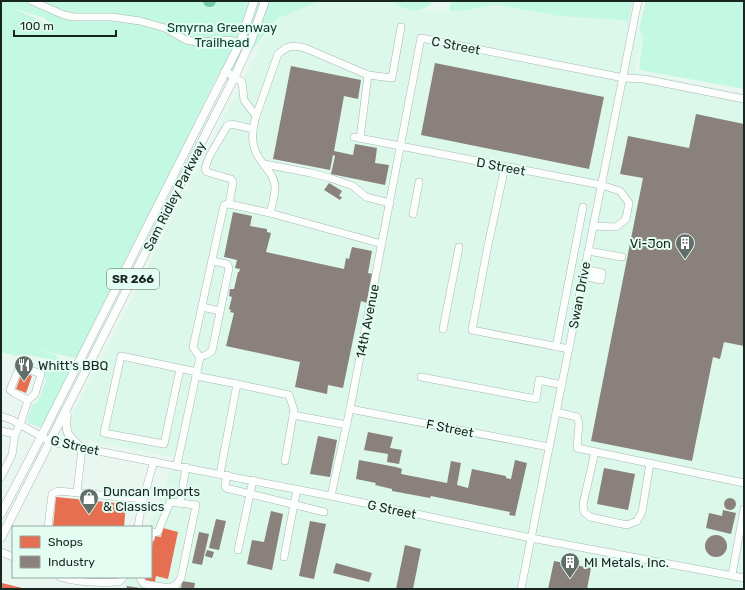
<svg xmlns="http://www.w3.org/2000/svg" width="745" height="590" font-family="Rubik,sans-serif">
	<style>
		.built { fill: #dbf8eb }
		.green { fill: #c3f8e2; fill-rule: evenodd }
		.shops { fill: #e76f51 }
		.industry { fill: #8a817c }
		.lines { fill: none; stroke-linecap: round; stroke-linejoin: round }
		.river { stroke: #77cbae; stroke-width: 12 }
		.minor-casing { stroke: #aab6b0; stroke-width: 8 }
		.major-casing { stroke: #aab6b0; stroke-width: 9 }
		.minor { stroke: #fcfefd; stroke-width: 7 }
		.major { stroke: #fcfefd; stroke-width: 8 }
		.labels { text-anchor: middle; stroke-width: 4; stroke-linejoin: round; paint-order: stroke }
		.shield { fill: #e4fdf2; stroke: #56665f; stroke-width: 1 }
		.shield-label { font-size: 12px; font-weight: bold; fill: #192520 }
		.park-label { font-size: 13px; fill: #104131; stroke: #e4fdf2 }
		.street-label { font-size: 13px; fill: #192520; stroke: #e4fdf2 }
		.poi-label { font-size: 13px; fill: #192520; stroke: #e4fdf2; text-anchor: start }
	</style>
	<rect width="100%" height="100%" fill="#eaf7f1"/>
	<!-- built -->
	<path class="built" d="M 322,1 L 396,1 L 420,11 L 462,11 L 496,5 L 559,16 L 625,20 L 643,38 L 634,71 L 744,94 L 744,589 L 124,589 L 129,577 L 151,577 L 151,527 L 149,527 L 166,484 L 173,457 L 62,435 L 263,41 L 271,21 Z"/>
	<!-- green -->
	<g class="green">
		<path d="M 1,1 L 320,1 L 277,19 L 228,80 L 219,73 L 78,359 L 36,349 L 56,355 L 58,361 L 64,362 L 66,359 L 74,364 L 43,425 L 39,427 L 28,423 L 27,420 L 32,405 L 37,403 L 46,381 L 44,372 L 50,359 L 23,354 L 16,356 L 1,352 L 1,7 L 4,6 L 1,6 ZM 10,7 L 44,18 L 53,26 L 46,25 L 39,20 Z"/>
		<path d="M 393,1 L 435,1 C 420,14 408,13 393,1 Z"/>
		<path d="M 451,1 L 633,1 L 628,24 L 625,20 L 559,16 L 496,5 L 462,11 L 449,11 Z"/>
		<path d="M 646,1 L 744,1 L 744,89 L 639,70 L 643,38 L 639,29 Z"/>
	</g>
	<!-- shops -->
	<g class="shops">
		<path d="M 22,372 L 32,376 L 26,393 L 16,389 Z"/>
		<path d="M 56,497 L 126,504 L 124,527 L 53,527 Z"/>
		<path d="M 163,528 L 178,532 L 168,579 L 156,576 L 155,582 L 145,580 L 146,577 L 151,577 L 151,552 L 154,536 L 161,537 Z"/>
		<path d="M 2,583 L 22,588 L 22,589 L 1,589 Z"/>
	</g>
	<!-- industry -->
	<g class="industry">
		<path d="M 435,63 L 604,97 L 589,169 L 421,135 Z"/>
		<path d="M 291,66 L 361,80 L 358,99 L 344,96 L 334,151 L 353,155 L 355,144 L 377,148 L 375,163 L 389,165 L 385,185 L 331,174 L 335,156 L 333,155 L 330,170 L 273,159 Z"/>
		<path d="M 696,114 L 744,124 L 744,346 L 724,342 L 720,359 L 713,357 L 692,461 L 591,441 L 643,178 L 620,174 L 628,136 L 689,148 Z"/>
		<path d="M 329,183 L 342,191 L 339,196 L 342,197 L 340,200 L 324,190 Z"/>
		<path d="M 233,212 L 252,216 L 250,226 L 267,229 L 267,232 L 271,233 L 266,252 L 344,269 L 346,258 L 349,259 L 352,247 L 372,251 L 368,273 L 373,274 L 367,303 L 361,301 L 343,388 L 328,385 L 327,394 L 295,387 L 300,362 L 226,346 L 234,313 L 230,312 L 231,310 L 229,309 L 232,297 L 229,296 L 230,289 L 234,289 L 238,272 L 239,272 L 240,269 L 235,268 L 237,260 L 224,257 Z"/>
		<path d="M 368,432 L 393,437 L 390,448 L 402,450 L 399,464 L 387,462 L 388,454 L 364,450 Z"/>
		<path d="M 318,436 L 337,440 L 330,477 L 310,474 Z"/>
		<path d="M 359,460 L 396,467 L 402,469 L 401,474 L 447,483 L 451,461 L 461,463 L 457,485 L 468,488 L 472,469 L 506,476 L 506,478 L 511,479 L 515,460 L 527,463 L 515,516 L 509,515 L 510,512 L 431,496 L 430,498 L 392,491 L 392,489 L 375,485 L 376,483 L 356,479 Z"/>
		<path d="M 604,468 L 635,474 L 628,510 L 597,504 Z"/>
		<circle cx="730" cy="504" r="6"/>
		<path d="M 723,510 L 736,513 L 731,534 L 706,528 L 709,513 L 722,516 Z"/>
		<path d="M 271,511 L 283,514 L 272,570 L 247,564 L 252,540 L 264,542 Z"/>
		<path d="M 216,519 L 226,521 L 219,550 L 209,548 Z"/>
		<path d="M 310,521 L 326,524 L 314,579 L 299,576 Z"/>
		<path d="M 199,532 L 209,534 L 202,565 L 192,563 Z"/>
		<circle cx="716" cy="546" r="11"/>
		<path d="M 405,545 L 421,549 L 413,589 L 396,589 Z"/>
		<path d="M 207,550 L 214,552 L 212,558 L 205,556 Z"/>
		<path d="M 554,561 L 591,568 L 587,589 L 548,589 Z"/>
		<path d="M 336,563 L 372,573 L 369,582 L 333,573 Z"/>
		<path d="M 182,581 L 195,583 L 194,589 L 181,589 Z"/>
		<path d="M 127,586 L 140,588 L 140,589 L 126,589 Z"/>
	</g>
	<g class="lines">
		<!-- river -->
		<path class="river" d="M 209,1 L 210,1"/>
		<!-- minor casing -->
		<g class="minor-casing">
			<g id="minor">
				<path d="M 32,1 L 64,15 L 74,17 L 112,17 L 140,21 L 165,28 L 186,40 L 198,42 L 230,40 L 240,43"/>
				<path d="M 368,75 L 392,78 L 401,27"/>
				<path d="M 256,116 L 278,54 C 289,45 292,45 305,48 L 368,75 L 360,138"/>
				<path d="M 354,137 L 601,185 L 620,191 L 629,203 L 626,219 L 616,227 L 593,226"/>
				<path d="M 264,164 L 311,173 L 330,178 L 353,186 L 366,197 L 390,203"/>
				<path d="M 505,167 L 488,245 L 472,330 L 569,349"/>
				<path d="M 229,204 L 233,182 L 231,179 L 207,172 L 205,169 L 209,157 L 227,126 L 231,124 L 253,129"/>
				<path d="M 270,213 L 382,244"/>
				<path d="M 413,214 L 419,182"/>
				<path d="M 588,251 L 622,257"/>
				<path d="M 583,276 L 601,280 L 602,273 L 584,269"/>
				<path d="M 202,307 L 220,311"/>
				<path d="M 443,329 L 459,247"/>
				<path d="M 556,347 L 583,207"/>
				<path d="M 200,357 L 206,355 L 212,351 L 229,268 L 227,264 L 212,261"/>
				<path d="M 180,369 L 164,444 L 104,433 L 121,356 L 197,372"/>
				<path d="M 196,376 L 237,384"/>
				<path d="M 421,377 L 536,399 L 539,380 L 562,385"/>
				<path d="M 350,409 L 549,447"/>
				<path d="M 556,412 L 577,417 L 579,423 L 577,448 L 744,483"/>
				<path d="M 293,415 L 347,425"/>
				<path d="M 1,416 L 12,420 L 51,442 L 331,496 L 531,538 L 744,578"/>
				<path d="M 1,431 L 15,434 L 12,455 L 1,477"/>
				<path d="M 15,434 L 20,425 L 28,400 L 35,394 L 41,374 L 20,366 L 10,390 L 14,393 L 28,400"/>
				<path d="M 595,452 L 583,504 L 584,512 L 590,517 L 627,525 L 637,521 L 642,512 L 650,463"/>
				<path d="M 177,465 L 200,357 L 196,352 L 193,347 L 224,205 L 229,204 L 270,213 C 272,205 275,196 275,188 C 275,175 265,168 259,158 C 250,144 252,131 256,116 L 244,100 L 242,82 L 225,71"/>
				<path d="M 220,474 L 237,384 L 289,395 L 294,410 L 285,461"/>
				<path d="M 227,475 L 225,486 L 226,488 L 324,512"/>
				<path d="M 77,492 L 82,448"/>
				<path d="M 331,496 L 350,409 L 421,38 L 624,78 L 644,79 L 744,99"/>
				<path d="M 180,503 L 186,467"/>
				<path d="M 48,527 L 52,494 L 58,491 L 143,499"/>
				<path d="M 138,527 L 142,503 L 154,461"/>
				<path d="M 238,550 L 253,480"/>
				<path d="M 1,552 L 13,557"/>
				<path d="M 284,557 L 297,489"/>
				<path d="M 732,575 L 744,509"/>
				<path d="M 60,577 C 78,583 100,583 119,582 L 124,577"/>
				<path d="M 140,577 L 141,580 L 144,584 L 170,588 L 176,585 L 181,578 L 196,505 L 170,502 L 158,532 L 152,533 L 151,538"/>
				<path d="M 521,589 L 638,1"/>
			</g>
		</g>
		<!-- major casing -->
		<g class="major-casing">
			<g id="major">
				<path d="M 67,415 C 64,432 69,438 82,448"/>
				<path d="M 1,514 L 41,437 L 240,43 L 254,1"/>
				<path d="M 1,538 L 235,76 L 252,38 L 265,1"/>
			</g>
		</g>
		<!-- minor -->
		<use href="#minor" class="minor"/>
		<!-- major -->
		<use href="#major" class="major"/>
	</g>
	<!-- icons -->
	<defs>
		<g id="building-pin" transform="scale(1)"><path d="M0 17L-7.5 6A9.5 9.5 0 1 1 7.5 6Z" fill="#626e69" stroke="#e4fdf2"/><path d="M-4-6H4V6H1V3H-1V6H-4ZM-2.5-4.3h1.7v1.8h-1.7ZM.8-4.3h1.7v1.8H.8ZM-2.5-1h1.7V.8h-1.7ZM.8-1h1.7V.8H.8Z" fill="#fff"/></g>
		<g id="restaurant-pin" transform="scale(1)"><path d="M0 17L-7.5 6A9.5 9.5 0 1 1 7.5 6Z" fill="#626e69" stroke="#e4fdf2"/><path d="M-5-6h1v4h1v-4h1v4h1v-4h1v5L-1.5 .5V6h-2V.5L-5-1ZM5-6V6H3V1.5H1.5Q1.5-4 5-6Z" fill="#fff"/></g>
		<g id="shop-pin" transform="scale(1)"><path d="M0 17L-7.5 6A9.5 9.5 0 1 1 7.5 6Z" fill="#626e69" stroke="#e4fdf2"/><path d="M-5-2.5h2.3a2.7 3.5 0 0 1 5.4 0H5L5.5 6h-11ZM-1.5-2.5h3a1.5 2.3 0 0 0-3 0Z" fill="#fff"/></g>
	</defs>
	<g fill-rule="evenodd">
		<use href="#building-pin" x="685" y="243"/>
		<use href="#restaurant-pin" x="24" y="365"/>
		<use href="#shop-pin" x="89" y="498"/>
		<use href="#building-pin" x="570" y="562"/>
	</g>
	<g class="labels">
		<!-- shield labels -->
		<rect class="shield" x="107" y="269" width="52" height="20" rx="3"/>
		<g class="shield-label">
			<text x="133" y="283">SR 266</text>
		</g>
		<!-- park labels -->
		<g class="park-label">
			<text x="222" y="32">Smyrna Greenway<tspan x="222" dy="15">Trailhead</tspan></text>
		</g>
		<!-- street labels -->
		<g class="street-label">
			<text transform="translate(456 45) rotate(11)" y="5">C Street</text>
			<text transform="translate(501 166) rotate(11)" y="5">D Street</text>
			<text transform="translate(174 196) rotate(-63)" y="5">Sam Ridley Parkway</text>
			<text transform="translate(579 295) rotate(-79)" y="5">Swan Drive</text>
			<text transform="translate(367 321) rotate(-79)" y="5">14th Avenue</text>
			<text transform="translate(450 428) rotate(11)" y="5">F Street</text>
			<text transform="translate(75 445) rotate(13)" y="5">G Street</text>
			<text transform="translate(392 509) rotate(12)" y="5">G Street</text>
		</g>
		<!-- poi labels -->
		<g class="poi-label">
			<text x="671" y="248" text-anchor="end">Vi-Jon</text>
			<text x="38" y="370">Whitt's BBQ</text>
			<text x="103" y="496">Duncan Imports<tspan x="103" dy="15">&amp; Classics</tspan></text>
			<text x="584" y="567">MI Metals, Inc.</text>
		</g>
	</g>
	<!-- border -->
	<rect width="745" height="590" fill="none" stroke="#192520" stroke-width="4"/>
	<!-- legend -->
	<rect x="12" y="526" width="140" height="52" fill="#e4fdf2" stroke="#93a79e"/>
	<rect x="20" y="536" width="20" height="12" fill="#e76f51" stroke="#93a79e"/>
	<text x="48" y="546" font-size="12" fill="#192520">Shops</text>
	<rect x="20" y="556" width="20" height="12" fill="#8a817c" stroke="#93a79e"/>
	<text x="48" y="566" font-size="12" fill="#192520">Industry</text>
	<!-- scale -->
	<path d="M14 30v6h102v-6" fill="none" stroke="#192520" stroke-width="2"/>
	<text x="20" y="30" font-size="12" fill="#192520" stroke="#e4fdf2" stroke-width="3" paint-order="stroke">100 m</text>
</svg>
